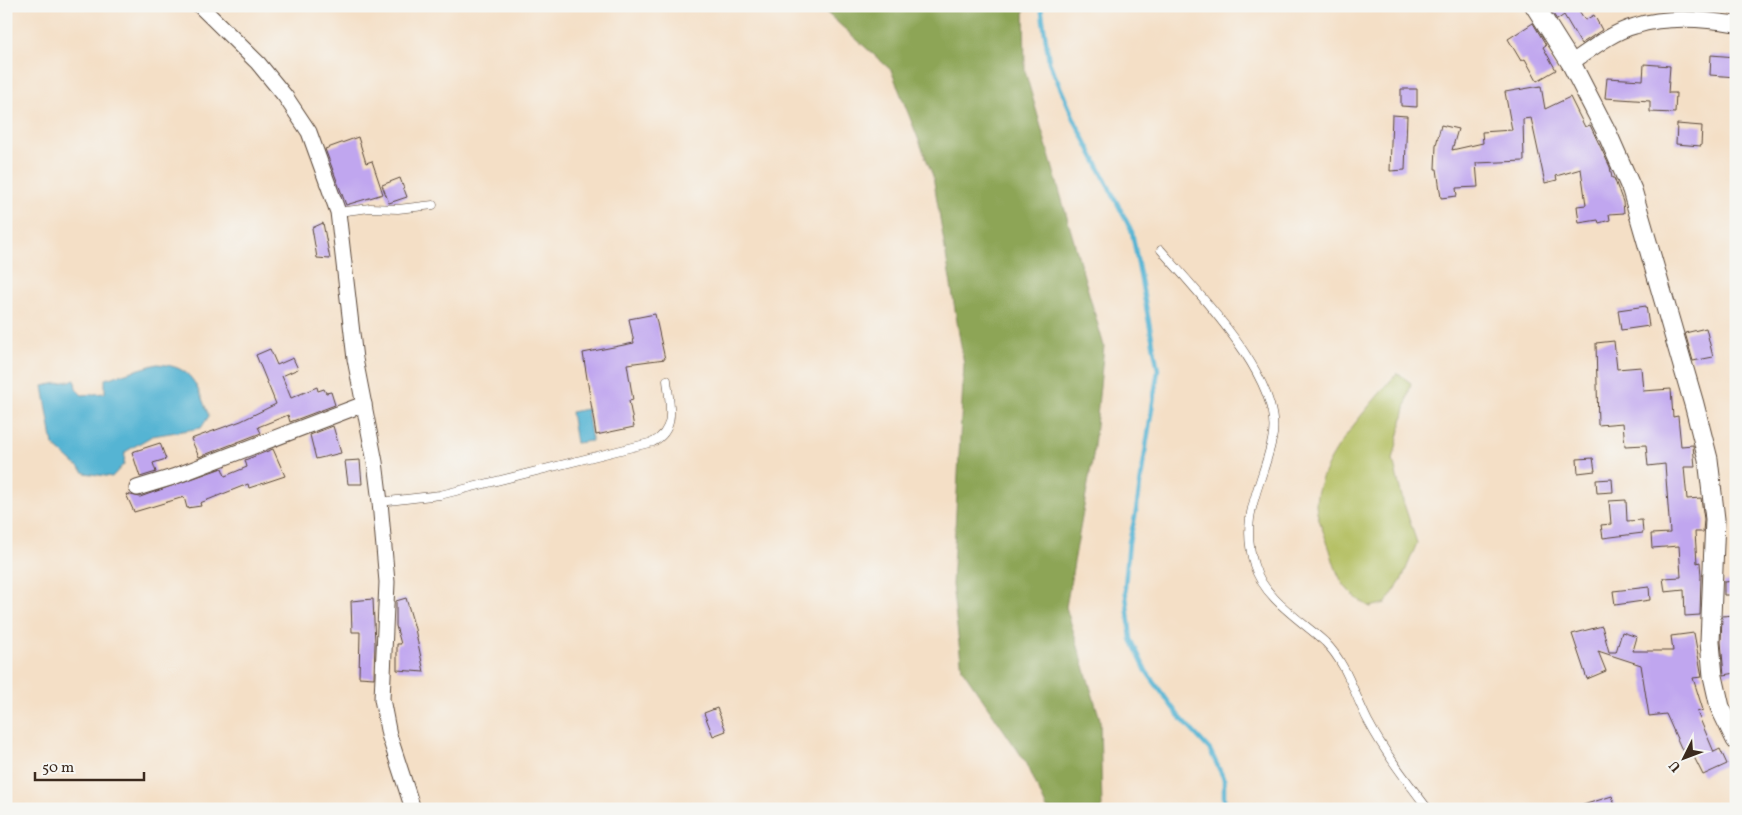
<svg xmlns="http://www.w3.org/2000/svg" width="1742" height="815" font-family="Vollkorn,serif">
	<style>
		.green { fill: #b2be5f; stroke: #76743e }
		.forest { fill: #8da556; stroke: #64683a }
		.water { fill: #54b4d3; stroke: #486f78 }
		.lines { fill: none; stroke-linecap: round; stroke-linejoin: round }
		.stream { stroke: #54b4d3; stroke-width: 4.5 }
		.building { fill: #c0a6ef }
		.service-casing { stroke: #574537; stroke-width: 9 }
		.minor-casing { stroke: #574537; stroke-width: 17 }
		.tertiary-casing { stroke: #574537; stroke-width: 21 }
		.service { stroke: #fff; stroke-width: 8 }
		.minor { stroke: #fff; stroke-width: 15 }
		.tertiary { stroke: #fff; stroke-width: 19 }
	</style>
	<rect width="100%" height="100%" fill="#f6f6f2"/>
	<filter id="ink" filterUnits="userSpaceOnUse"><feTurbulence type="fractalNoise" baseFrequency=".02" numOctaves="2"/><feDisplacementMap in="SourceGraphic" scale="10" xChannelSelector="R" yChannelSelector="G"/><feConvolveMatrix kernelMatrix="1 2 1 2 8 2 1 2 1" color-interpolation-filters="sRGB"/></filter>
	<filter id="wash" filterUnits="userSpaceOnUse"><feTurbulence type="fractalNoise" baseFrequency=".0096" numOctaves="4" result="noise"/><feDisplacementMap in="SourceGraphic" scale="20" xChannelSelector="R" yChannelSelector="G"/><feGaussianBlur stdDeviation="1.12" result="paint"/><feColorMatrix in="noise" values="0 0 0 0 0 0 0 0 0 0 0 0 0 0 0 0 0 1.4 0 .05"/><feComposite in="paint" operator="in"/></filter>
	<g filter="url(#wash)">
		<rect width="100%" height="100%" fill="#f4dfc6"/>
		<!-- green -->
		<path class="green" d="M 1397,373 L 1411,383 L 1393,460 L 1403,501 L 1417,543 L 1401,581 L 1386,603 L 1370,607 C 1344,592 1338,579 1330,550 C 1326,538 1315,513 1316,502 C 1320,457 1369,407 1397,373 Z"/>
		<!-- forest -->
		<path class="forest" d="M 819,6 L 1024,6 L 1025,71 L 1104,346 L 1093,456 L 1066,607 L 1100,719 L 1102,809 L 1047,809 L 1027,764 L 962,669 L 952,585 L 964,364 L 933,176 L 891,70 Z"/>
		<!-- water -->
		<g class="water">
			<path d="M 157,364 C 194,366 196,385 209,416 L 201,428 L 152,436 L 125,452 L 124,464 L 112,477 L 85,473 L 53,445 L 43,386 L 75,380 L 76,389 L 82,395 L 105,393 L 105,379 Z"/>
			<path d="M 587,409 L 592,441 L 576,443 L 571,412 Z"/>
		</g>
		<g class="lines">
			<!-- stream -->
			<path class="stream" d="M 1041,6 L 1049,62 L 1076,123 L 1132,232 L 1158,370 L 1135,517 L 1129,542 L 1125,586 L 1131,639 L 1146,671 L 1178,715 L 1210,750 L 1224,779 L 1224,809"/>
		</g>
		<g id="blocks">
			<!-- building -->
			<g class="building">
				<path d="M 1548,6 L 1576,6 L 1585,20 L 1594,15 L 1602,30 L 1581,44 L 1564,15 L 1557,20 Z"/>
				<path d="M 1533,23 L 1546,45 L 1543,47 L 1556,70 L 1537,81 L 1525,59 L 1521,61 L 1508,39 Z"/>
				<path d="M 1711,55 L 1736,57 L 1736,77 L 1710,75 Z"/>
				<path d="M 1644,64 L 1670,66 L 1668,93 L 1676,93 L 1675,113 L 1650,112 L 1650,101 L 1605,98 L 1607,78 L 1643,80 Z"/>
				<path d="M 1541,86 L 1545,109 L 1570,97 L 1585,127 L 1590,125 L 1610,167 L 1612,178 L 1614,178 L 1623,202 L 1624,213 L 1609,214 L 1610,220 L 1599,223 L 1598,220 L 1579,223 L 1577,206 L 1586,205 L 1581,169 L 1556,176 L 1557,180 L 1545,183 L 1531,118 L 1523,119 L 1524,161 L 1476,163 L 1478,187 L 1456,188 L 1457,196 L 1441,198 L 1437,169 L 1435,169 L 1436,145 L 1441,125 L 1458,129 L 1452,150 L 1483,143 L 1482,132 L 1512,130 L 1505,92 Z"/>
				<path d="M 1401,89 L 1417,89 L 1417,107 L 1401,106 Z"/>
				<path d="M 1392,115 L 1407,116 L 1405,170 L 1390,171 Z"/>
				<path d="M 1677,124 L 1702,126 L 1701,146 L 1676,144 Z"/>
				<path d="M 358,137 L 366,163 L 372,161 L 383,194 L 346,205 L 325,149 Z"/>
				<path d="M 400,178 L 407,197 L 389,203 L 382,185 Z"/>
				<path d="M 323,223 L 330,259 L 317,258 L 312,228 Z"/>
				<path d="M 1646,306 L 1649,326 L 1621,330 L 1618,310 Z"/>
				<path d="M 655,314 L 665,359 L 627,364 L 633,400 L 629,401 L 634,427 L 596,435 L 583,353 L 634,343 L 629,319 Z"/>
				<path d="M 1706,328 L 1713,357 L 1693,361 L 1685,333 Z"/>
				<path d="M 1614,341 L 1617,369 L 1641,367 L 1643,391 L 1671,389 L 1673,417 L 1678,416 L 1681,446 L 1693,445 L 1695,467 L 1684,467 L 1687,499 L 1701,498 L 1704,519 L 1703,532 L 1695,532 L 1697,563 L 1700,562 L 1701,576 L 1700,615 L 1685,616 L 1684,590 L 1665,592 L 1663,578 L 1681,577 L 1679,546 L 1652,548 L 1651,534 L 1670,533 L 1665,464 L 1648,466 L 1646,445 L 1625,446 L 1623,423 L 1598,425 L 1596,343 Z"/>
				<path d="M 270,349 L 277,365 L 293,358 L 298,369 L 282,376 L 291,398 L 317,387 L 318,391 L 324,389 L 326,393 L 331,392 L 335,405 L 290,422 L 288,415 L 258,427 L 261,433 L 199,457 L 191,439 L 241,421 L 276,404 L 256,355 Z"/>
				<path d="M 333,426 L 341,453 L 316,459 L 310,435 Z"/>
				<path d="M 160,443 L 166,459 L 153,463 L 156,472 L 140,477 L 132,452 Z"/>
				<path d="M 273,449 L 285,476 L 249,488 L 248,484 L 200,503 L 201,506 L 187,508 L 184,497 L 134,512 L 126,494 L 140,497 L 222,468 L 225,476 L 247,467 L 245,460 Z"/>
				<path d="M 1593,458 L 1595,471 L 1578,473 L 1577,459 Z"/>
				<path d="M 360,460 L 362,484 L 348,484 L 345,461 Z"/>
				<path d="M 1612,479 L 1613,492 L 1597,493 L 1596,480 Z"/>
				<path d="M 1626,500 L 1627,521 L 1642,520 L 1643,533 L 1603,538 L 1601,525 L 1611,524 L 1609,501 Z"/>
				<path d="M 1736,581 L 1736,595 L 1724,595 L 1724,582 Z"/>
				<path d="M 1649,587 L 1650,600 L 1615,605 L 1613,591 Z"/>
				<path d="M 406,598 L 415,629 L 424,672 L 397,670 L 397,644 L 401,644 L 396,626 L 396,601 Z"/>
				<path d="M 373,599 L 375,643 L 374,678 L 359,677 L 360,632 L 352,632 L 351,601 Z"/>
				<path d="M 1735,615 L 1736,673 L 1724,675 L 1721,642 L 1722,616 Z"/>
				<path d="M 1602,626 L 1609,652 L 1616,652 L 1622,632 L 1637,637 L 1633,651 L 1673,651 L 1671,636 L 1694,633 L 1702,677 L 1693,678 L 1703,710 L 1697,712 L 1714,752 L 1720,749 L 1727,764 L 1703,775 L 1689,747 L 1682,750 L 1666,714 L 1649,716 L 1641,665 L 1598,651 L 1606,671 L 1587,679 L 1572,634 Z"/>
				<path d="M 717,708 L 726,731 L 713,736 L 704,713 Z"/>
				<path d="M 1612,796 L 1616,809 L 1580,809 L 1580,806 Z"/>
			</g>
		</g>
	</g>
	<g filter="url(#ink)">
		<use href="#blocks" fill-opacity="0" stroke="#574537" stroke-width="1"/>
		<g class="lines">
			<!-- service casing -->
			<g class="service-casing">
				<g id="service">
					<path d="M 338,212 L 370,208 L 398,209 L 433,205"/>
					<path d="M 1161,250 C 1197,292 1286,382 1272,440 C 1262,487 1239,514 1254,565 C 1264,599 1301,620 1325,642 C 1347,664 1354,694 1368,721 C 1385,753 1406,780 1428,809"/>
					<path d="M 380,502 L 440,495 L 653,442 C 678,429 669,403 667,380"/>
				</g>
			</g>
			<!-- minor casing -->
			<g class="minor-casing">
				<g id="minor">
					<path d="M 200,6 L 258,63 L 285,96 L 309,132 L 338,212 L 355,359 L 375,462 L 380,502 L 387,582 L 382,699 L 389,735 L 413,809"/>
					<path d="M 1571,63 C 1590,50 1612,32 1635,26 C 1667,16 1703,19 1736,24"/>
					<path d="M 137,488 L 173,477 L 364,404"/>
				</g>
			</g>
			<!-- tertiary casing -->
			<g class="tertiary-casing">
				<path id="tertiary" d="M 1535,6 L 1571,63 L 1607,133 L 1632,190 L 1694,404 L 1708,459 L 1715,519 L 1710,642 L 1713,676 L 1720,707 L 1736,740"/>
			</g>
			<!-- service -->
			<use href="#service" class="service"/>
			<!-- minor -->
			<use href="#minor" class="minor"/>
			<!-- tertiary -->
			<use href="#tertiary" class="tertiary"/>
		</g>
	</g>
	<!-- margin -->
	<rect width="1742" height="815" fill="none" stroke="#f6f6f2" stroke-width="25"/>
	<!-- north arrow -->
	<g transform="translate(1684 758) rotate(228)" stroke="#f6f6f2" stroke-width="4" paint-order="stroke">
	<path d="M0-4L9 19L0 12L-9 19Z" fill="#3b2a1e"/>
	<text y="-8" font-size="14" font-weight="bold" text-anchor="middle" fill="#3b2a1e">U</text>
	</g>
	<!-- scale -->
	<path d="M35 772v8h109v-8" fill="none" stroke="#3b2a1e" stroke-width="2.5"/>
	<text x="42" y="772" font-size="15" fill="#3b2a1e" stroke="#f6f6f2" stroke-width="4" paint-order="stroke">50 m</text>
</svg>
